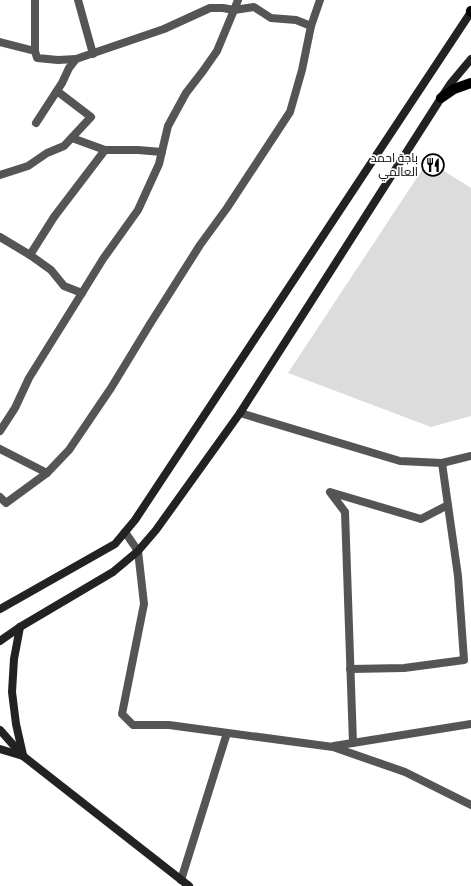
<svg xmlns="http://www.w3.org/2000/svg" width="471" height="886" font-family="'PT Sans Narrow',Cairo,sans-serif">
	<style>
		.green { fill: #dcdcdc }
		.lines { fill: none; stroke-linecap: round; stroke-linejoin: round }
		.primary-casing { stroke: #dbdbdb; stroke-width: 11 }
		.street { stroke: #555; stroke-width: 8 }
		.secondary { stroke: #222; stroke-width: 8 }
		.primary { stroke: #000; stroke-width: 10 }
		.labels { text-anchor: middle; stroke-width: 3.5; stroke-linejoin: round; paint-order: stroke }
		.poi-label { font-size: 12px; fill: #000; stroke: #fff; text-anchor: end }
	</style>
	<rect width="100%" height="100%" fill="#fff"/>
	<!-- green -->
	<path class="green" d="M 428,161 L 471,188 L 471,416 L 431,427 L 288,373 Z"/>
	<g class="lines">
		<!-- primary casing -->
		<g class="primary-casing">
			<g id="primary">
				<path d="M 471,12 L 471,11"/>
				<path d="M 441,98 L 454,89 L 471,83"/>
			</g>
		</g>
		<!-- street -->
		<g class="street">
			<path d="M 78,0 L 93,54"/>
			<path d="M 238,0 L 234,10 L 254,7 L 271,18 L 296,20 L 311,26"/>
			<path d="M 0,42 L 35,51 L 35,0"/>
			<path d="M 35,51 L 37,58 L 58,60 L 76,59"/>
			<path d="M 72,138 L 105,150"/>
			<path d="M 0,175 L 28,166 L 47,153 L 64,146 L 91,117 L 57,91"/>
			<path d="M 0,237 L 30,255"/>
			<path d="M 82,293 L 64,286 L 51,270 L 30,255 L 54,217 L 105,150 L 138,150 L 162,152"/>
			<path d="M 240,413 L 400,461 L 442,463 L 471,456"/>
			<path d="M 0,431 L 15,408 L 29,378 L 82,293 L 103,259 L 138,210 L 159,164 L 168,126 L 186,93 L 203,71 L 217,51 L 234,10 L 223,8 L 210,8 L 164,29 L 76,59 L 69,68 L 62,83 L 36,123"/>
			<path d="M 0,449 L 47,473"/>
			<path d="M 0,497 L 6,503 L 47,473 L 69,450 L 111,388 L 150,324 L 200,245 L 227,208 L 290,112 L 302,70 L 311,26 L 320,0"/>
			<path d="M 125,532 L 138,551 L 144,604 L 122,714 L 133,725 L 169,725 L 333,747 L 405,772 L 471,805"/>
			<path d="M 350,669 L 404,668 L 464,660 L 458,576 L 442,463"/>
			<path d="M 353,743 L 345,512 L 330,492 L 421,519 L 448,505"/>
			<path d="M 334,746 L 471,724"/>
			<path d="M 181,880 L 227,733"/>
		</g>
		<!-- secondary -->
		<g class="secondary">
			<path d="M 0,609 L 115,544 L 135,520 L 471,12"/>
			<path d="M 20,627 L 14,659 L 12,692 L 16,724 L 23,755"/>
			<path d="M 0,641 L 20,627 L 113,572 L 138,551 L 156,530 L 240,413 L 441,98 L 451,83 L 471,59"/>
			<path d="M 0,730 L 23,756 L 189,886"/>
			<path d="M 0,749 L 23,756"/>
		</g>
		<!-- primary -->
		<use href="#primary" class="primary"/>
	</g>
	<!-- icons -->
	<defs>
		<g id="restaurant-ring" transform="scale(1.15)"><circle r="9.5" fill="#fff" stroke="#000" stroke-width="1.5"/><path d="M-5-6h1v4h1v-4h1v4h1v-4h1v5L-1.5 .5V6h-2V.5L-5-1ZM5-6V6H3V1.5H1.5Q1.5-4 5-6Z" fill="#000"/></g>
	</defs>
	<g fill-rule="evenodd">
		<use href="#restaurant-ring" x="433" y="165"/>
	</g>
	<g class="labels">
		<!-- poi labels -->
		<g class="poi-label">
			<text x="418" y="162">باجة احمد<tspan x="418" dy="14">العالمي</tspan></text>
		</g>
	</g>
</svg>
